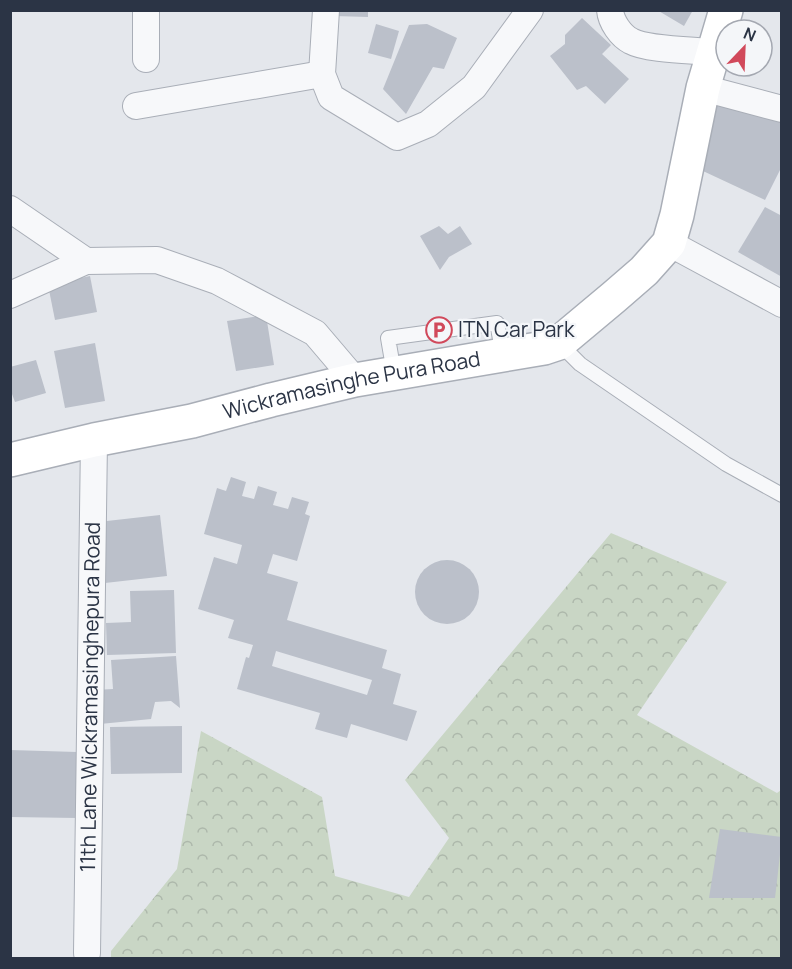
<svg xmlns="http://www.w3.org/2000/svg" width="792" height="969" font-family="Manrope,sans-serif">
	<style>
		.forest { fill: url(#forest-crowns) }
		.building { fill: #bbc0ca; fill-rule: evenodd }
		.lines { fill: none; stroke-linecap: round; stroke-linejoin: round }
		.lane-casing { stroke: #a9aeb7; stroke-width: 16 }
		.street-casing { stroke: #a9aeb7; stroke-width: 28 }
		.secondary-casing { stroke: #a9aeb7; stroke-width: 36 }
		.lane { stroke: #f7f8fa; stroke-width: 14 }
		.street { stroke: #f7f8fa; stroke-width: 26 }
		.secondary { stroke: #fff; stroke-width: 33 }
		.labels { text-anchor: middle; stroke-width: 4.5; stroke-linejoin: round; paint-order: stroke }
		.poi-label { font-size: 21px; fill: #2b3445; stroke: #f4f6f9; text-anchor: start }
		.street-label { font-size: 21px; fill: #2b3445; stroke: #f4f6f9 }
	</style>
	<defs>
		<pattern id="forest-crowns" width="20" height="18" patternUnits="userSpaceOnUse" patternTransform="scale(1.5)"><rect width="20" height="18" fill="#c9d6c5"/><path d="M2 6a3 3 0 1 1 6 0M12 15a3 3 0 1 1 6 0" fill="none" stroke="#adb8ab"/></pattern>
	</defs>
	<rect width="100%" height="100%" fill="#e4e7ec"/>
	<!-- forest -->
	<path class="forest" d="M 611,533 L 727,582 L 637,715 L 777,793 L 781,790 L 781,958 L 111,958 L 111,951 L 177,869 L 201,731 L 322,797 L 335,876 L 409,897 L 449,838 L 405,780 Z"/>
	<!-- building -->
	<g class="building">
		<path d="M 334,10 L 368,10 L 368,17 L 334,16 Z"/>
		<path d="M 657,10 L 693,10 L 684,26 Z"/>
		<path d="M 582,18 L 611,45 L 602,54 L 629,79 L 605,104 L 586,86 L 577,90 L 550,56 L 565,44 L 565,35 Z"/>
		<path d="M 376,24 L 399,31 L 391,59 L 368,53 Z"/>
		<path d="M 427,24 L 457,38 L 444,69 L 433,67 L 406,114 L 383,89 L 409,25 Z"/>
		<path d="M 717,92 L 782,108 L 782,166 L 765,200 L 703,171 L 700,138 Z"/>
		<path d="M 765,207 L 782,216 L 782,277 L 738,252 Z"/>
		<path d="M 439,226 L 448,234 L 460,226 L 472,244 L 449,257 L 440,270 L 420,236 Z"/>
		<path d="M 90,276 L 97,312 L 55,320 L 48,285 Z"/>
		<path d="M 266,315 L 274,365 L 236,371 L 227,321 Z"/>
		<path d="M 95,343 L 105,401 L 65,408 L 54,351 Z"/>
		<path d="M 36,360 L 46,393 L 15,402 L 12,394 L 10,394 L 10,367 Z"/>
		<path d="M 231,477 L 246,482 L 242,496 L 254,499 L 258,486 L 277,492 L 273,505 L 288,509 L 292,497 L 309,502 L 305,514 L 310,516 L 297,561 L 273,554 L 267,573 L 298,582 L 287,620 L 387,650 L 382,668 L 401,674 L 393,704 L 417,711 L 407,741 L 351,724 L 347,738 L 315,729 L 320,713 L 237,689 L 246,657 L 249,658 L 253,645 L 228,638 L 234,620 L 198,609 L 214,557 L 237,564 L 242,545 L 204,534 L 217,488 L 226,491 ZM 276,651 L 372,680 L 367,695 L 272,666 Z"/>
		<path d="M 160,515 L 167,576 L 105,583 L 98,522 Z"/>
		<circle cx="447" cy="592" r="32"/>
		<path d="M 174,590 L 176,653 L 107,655 L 106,623 L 131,622 L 130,591 Z"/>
		<path d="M 176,656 L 180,708 L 171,701 L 155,702 L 151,719 L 100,724 L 95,690 L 113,689 L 111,660 Z"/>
		<path d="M 182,726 L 182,773 L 111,774 L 110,727 Z"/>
		<path d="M 10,750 L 77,752 L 77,818 L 10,817 Z"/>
		<path d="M 720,829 L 782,837 L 775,898 L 709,898 Z"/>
	</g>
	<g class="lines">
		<!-- lane casing -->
		<g class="lane-casing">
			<g id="lane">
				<path d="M 559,343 L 580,364 L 726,464 L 782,495"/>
				<path d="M 394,373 L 388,338 L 497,323 L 503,355"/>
			</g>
		</g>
		<!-- street casing -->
		<g class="street-casing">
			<g id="street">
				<path d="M 326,10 L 322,74 L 331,97 L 397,137 L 428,124 L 474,87 L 530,10"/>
				<path d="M 610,10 C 611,22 621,36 631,41 C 647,50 693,50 712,52"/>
				<path d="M 146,59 L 146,10"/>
				<path d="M 703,88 L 782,109"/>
				<path d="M 136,106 L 322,74"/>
				<path d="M 10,209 L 86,261"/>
				<path d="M 669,243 L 782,304"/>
				<path d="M 10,295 L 86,261 L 157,260 L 217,281 L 315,333 L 355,380"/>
				<path id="s1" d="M 87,953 L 94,440"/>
			</g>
		</g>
		<!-- secondary casing -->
		<g class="secondary-casing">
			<g id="secondary">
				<path id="s2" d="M 10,460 L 94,440 L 192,421 L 271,400 L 355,380 L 544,348 L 559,343 L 614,297 L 644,271 L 669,243 L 677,215 L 703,88 L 726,10"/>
			</g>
		</g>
		<!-- lane -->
		<use href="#lane" class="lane"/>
		<!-- street -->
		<use href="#street" class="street"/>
		<!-- secondary -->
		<use href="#secondary" class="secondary"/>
	</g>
	<!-- icons -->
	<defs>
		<g id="parking-ring" transform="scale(1.35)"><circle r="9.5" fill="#f4f6f9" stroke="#d1495b" stroke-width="1.5"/><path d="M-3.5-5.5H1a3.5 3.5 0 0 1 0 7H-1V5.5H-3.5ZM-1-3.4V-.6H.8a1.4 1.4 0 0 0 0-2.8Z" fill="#d1495b"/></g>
	</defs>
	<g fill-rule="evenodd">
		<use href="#parking-ring" x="439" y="330"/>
	</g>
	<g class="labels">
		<!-- poi labels -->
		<g class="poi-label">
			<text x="458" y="337">ITN Car Park</text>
		</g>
		<!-- street labels -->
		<g class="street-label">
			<text dy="7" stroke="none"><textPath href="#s2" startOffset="350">Wickramasinghe Pura Road</textPath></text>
			<text dy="7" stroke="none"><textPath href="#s1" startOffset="256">11th Lane Wickramasinghepura Road</textPath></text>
		</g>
	</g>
	<!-- border -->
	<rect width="792" height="969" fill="none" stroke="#2b3445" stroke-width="24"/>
	<!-- north arrow -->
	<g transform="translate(744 48) rotate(23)"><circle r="28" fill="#f4f6f9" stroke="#a4a8b1" stroke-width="1.5"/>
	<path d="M0-4.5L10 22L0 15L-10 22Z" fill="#d1495b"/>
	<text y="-9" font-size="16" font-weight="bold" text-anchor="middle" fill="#2b3445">N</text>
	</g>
</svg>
